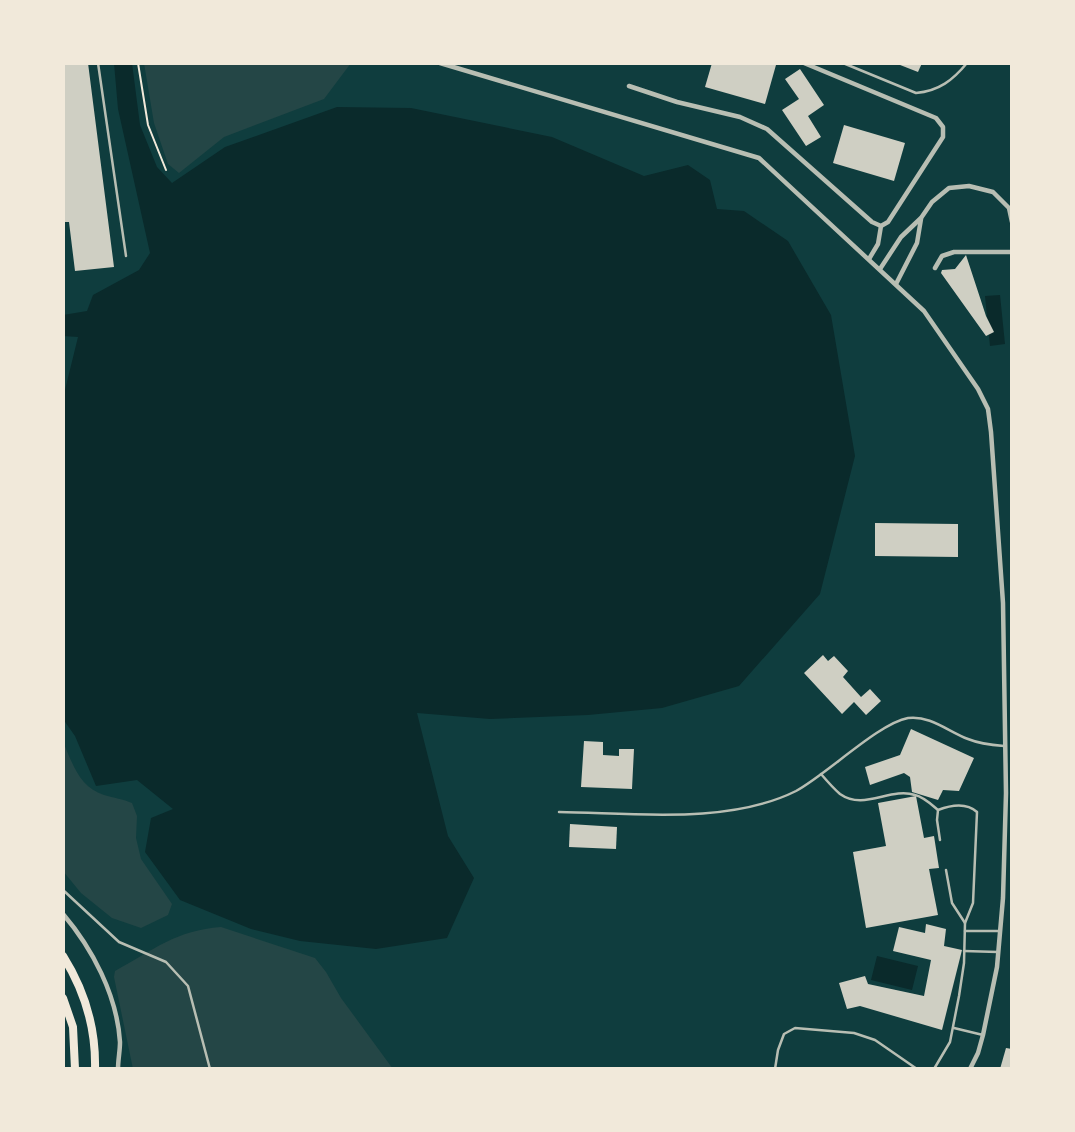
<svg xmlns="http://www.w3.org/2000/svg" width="1075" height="1132" font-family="Lato,sans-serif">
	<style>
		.green { fill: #244646 }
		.water { fill: #0a2a2b }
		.building { fill: #cfcfc3 }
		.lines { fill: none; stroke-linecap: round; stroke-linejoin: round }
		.path { stroke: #f1e9da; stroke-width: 2 }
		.service { stroke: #b8beb3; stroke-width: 2.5 }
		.minor { stroke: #b8beb3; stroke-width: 4.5 }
		.motorway { stroke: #f1e9da; stroke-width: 8 }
	</style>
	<rect width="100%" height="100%" fill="#0f3d3e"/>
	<!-- green -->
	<g class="green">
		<path d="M 144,63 L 351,63 L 324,99 L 224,137 L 179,173 L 168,164 L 154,123 Z"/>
		<path d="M 63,742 C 73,764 79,787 104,795 C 114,798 123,799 132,803 L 137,816 L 136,838 L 141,859 L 172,904 L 168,915 L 141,928 L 112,918 L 81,893 L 63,871 Z"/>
		<path d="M 221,927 L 315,958 L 326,972 L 341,998 L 393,1069 L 133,1069 L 114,977 L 115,971 C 153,950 177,930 221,927 Z"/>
	</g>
	<!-- water -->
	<g class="water">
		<path d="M 114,63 L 132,63 L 140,125 L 157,167 L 172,183 L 225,147 L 337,107 L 411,108 L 552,137 L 644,176 L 688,165 L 710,180 L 717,209 L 744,211 L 788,241 L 831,315 L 855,456 L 820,594 L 739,686 L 662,708 L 588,715 L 490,719 L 417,713 L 448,836 L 474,878 L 447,938 L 376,949 L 300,941 L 251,929 L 180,900 L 145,852 L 151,818 L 173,809 L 137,780 L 96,786 L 75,736 L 63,719 L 63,398 L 78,337 L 63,336 L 63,315 L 87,311 L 93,295 L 139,270 L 150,253 L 118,109 Z"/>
		<path d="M 1000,295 L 1005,344 L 990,346 L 985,296 Z"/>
		<path d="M 877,956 L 918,966 L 912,990 L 871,980 Z"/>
	</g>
	<!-- building -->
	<g class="building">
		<path d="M 63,63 L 88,63 L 114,267 L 75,271 L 69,222 L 63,222 Z"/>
		<path d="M 712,63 L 768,63 L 776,65 L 765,104 L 705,87 Z"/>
		<path d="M 895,63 L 922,63 L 918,72 Z"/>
		<path d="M 800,69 L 824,105 L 808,116 L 821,137 L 806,146 L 782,110 L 799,99 L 785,79 Z"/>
		<path d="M 844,125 L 905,143 L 894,181 L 833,163 Z"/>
		<path d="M 966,255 L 986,316 L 994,332 L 986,336 L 941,273 L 942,270 L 955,269 Z"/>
		<path d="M 875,523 L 958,524 L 958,557 L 875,556 Z"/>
		<path d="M 823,655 L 828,661 L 834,656 L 848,671 L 843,677 L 861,697 L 870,689 L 881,701 L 866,715 L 854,702 L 842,714 L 804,673 Z"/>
		<path d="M 911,729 L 974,758 L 959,791 L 943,790 L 938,800 L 912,792 L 910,777 L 904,773 L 870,785 L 865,767 L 900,755 Z"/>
		<path d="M 584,741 L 603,742 L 603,755 L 619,756 L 619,749 L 634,749 L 632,789 L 581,787 Z"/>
		<path d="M 916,796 L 924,838 L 934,836 L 939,868 L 929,869 L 938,915 L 866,928 L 853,852 L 886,846 L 878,803 Z"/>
		<path d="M 570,824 L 617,827 L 616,849 L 569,847 Z"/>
		<path d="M 926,924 L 946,929 L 944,946 L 962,950 L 942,1030 L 860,1006 L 847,1009 L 839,983 L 865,976 L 868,984 L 924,996 L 931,960 L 893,951 L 899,927 L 925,933 Z"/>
		<path d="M 1006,1048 L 1012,1049 L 1012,1069 L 1000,1069 Z"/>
	</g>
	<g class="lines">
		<!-- path -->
		<path class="path" d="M 138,63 L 148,125 L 166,170"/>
		<!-- service -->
		<g class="service">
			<path d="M 98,63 L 126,256"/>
			<path d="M 843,63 L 916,93 C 939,91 953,80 967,63"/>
			<path d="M 821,774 C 827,781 833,788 840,794 C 864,811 890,787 915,795 C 924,797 932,805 938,810"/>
			<path d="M 559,812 C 633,813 728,825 796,791 C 826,775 879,723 908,718 C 930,715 949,732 968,739 C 980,744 991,745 1004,746"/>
			<path d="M 946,870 L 952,903 L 965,923"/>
			<path d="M 63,890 L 119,942 L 166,962 L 188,986 L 210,1069"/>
			<path d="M 965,931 L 1000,931"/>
			<path d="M 964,951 L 998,952"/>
			<path d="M 954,1028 L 983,1035"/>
			<path d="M 775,1069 L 778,1050 L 784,1034 L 795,1028 L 854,1033 L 875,1040 L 917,1069"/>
			<path d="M 934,1069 L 950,1042 L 959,996 L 964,963 L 965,923 L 973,903 L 977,812 C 966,802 951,805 938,810 L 937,820 L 940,840"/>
		</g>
		<!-- minor -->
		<g class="minor">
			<path d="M 440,63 L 759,158 L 924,311 L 978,389 L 988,409 L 991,432 L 1003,603 L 1006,793 L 1003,898 L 997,967 L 983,1035 L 978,1053 L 970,1069"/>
			<path d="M 629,86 L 677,102 L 740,117 L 767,129 L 872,222 L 881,226 L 888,222 L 943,137 L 943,127 L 936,118 L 804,63"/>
			<path d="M 869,259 L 878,244 L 881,226"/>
			<path d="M 935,268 L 942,256 L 954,252 L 1012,252"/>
			<path d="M 880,269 L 901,237 L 921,218 L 932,202 L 949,188 L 969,186 L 993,192 L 1009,208 L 1012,222"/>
			<path d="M 896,284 L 917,243 L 921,219"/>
			<path d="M 63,914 C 92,948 117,995 120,1042 C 120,1051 118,1060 118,1069"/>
		</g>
		<!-- motorway -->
		<g class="motorway">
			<path d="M 63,956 C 85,991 96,1028 95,1069"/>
			<path d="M 63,998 L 73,1027 L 75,1069"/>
		</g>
	</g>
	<!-- border -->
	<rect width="1075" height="1132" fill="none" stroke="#f1e9da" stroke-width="130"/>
</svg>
